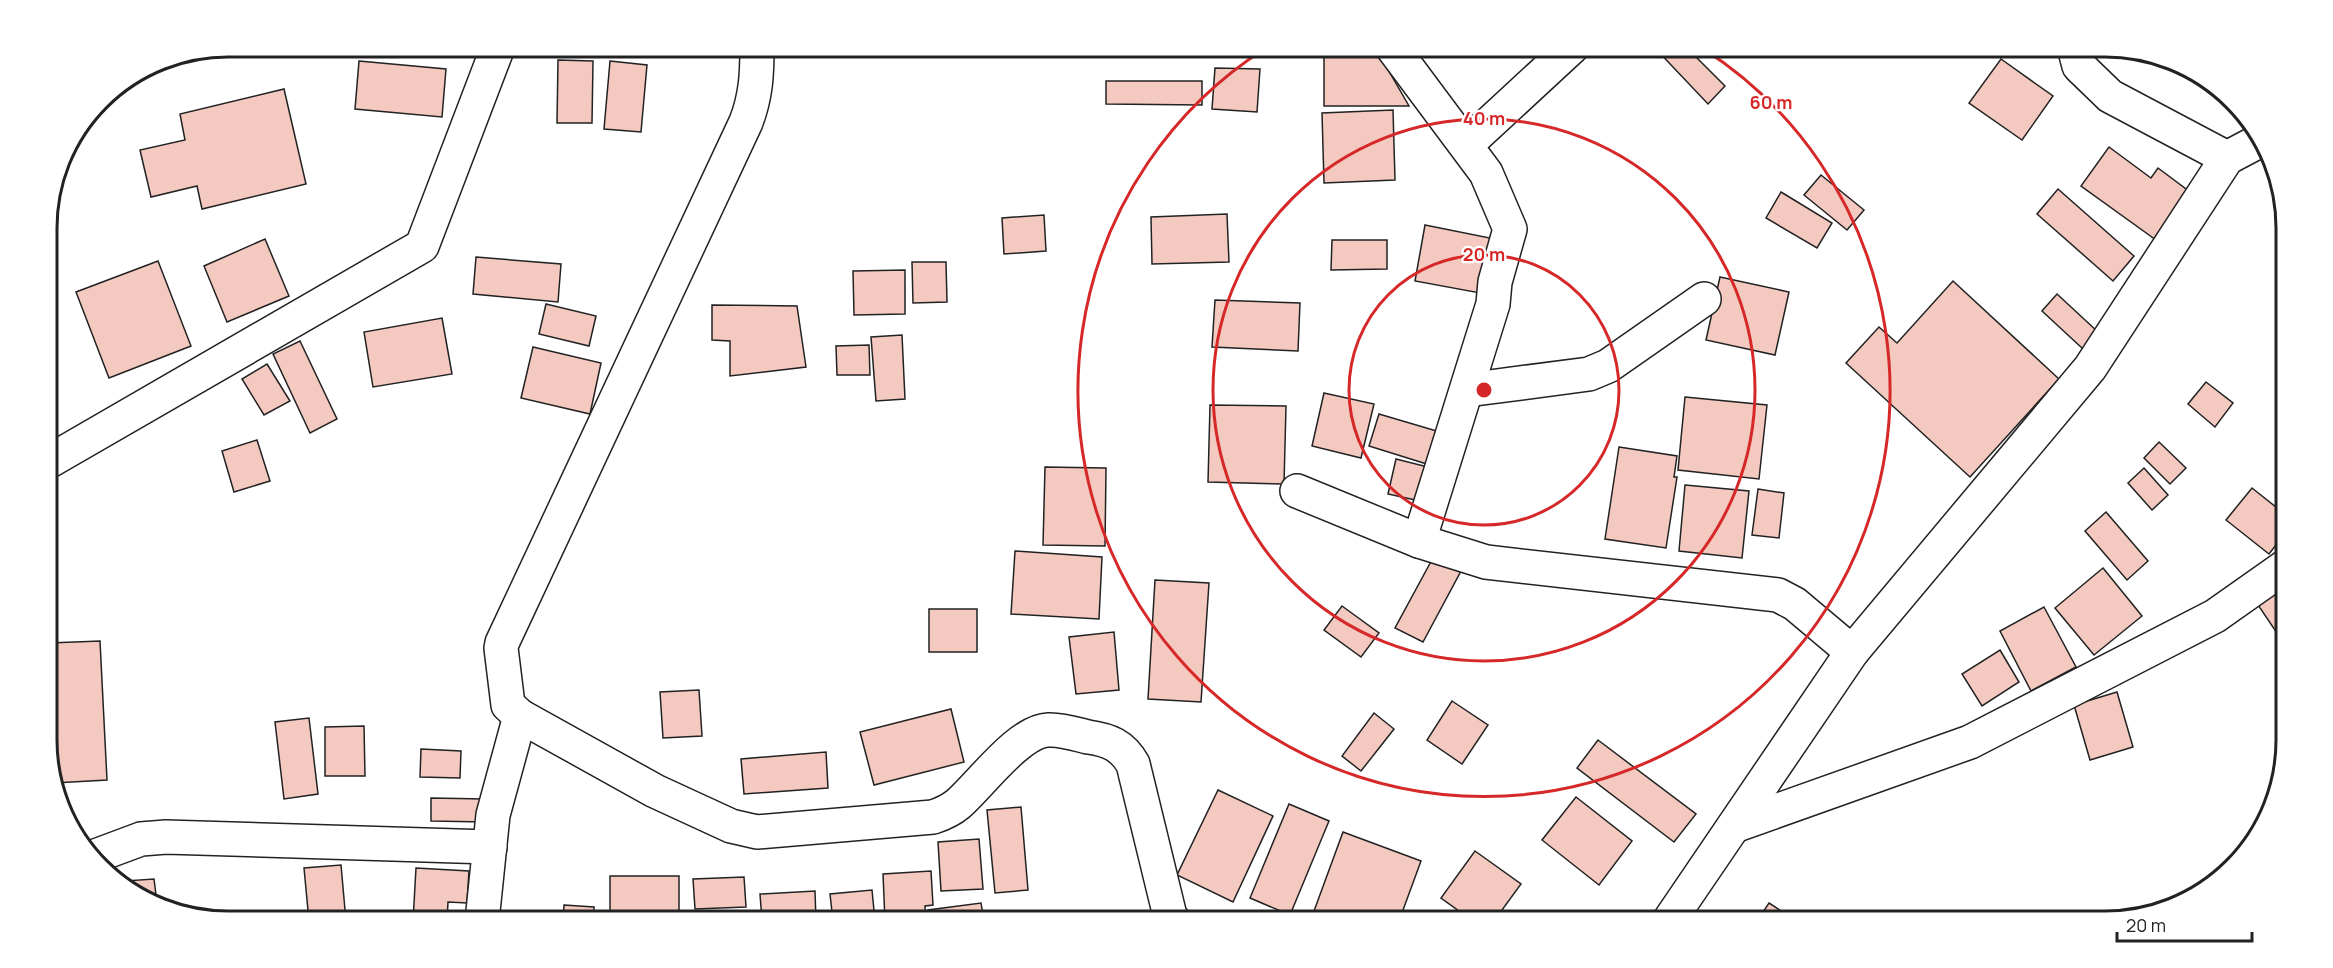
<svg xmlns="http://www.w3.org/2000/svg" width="2333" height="968" font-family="Manrope,sans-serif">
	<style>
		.building { fill: #f3c9c0; stroke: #222; stroke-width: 1.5 }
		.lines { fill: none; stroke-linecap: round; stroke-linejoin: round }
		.minor-casing { stroke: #222; stroke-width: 36 }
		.tertiary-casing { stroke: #222; stroke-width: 36 }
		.minor { stroke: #fff; stroke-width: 33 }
		.tertiary { stroke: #fff; stroke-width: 33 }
		.ring { fill: none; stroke: #d62828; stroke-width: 3 }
		.rim { fill: none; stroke: #222; stroke-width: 3 }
		.centre { fill: #d62828; stroke: #fff; stroke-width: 3 }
		.ring-label { font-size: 18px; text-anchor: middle; font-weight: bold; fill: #d62828; stroke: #fff; stroke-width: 4.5; stroke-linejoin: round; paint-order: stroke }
	</style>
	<rect width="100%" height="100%" fill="#fff"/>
	<!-- building -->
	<g class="building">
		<path d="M 1261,47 L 1311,47 L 1311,48 L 1262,51 Z"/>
		<path d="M 1324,47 L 1375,47 L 1409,106 L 1324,106 Z"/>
		<path d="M 1654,47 L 1686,47 L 1725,86 L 1708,104 Z"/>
		<path d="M 2001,59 L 2053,96 L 2022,140 L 1969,103 Z"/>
		<path d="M 558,60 L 593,61 L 592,123 L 557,123 Z"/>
		<path d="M 359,61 L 446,69 L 442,117 L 355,109 Z"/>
		<path d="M 610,61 L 647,65 L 641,132 L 604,129 Z"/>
		<path d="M 1215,68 L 1260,69 L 1257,112 L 1212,109 Z"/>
		<path d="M 1106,81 L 1202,81 L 1202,105 L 1106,104 Z"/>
		<path d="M 284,89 L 306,184 L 202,209 L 197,186 L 151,197 L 140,150 L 185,140 L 180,114 Z"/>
		<path d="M 1393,110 L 1395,180 L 1324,183 L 1322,113 Z"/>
		<path d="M 2109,147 L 2151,178 L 2158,168 L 2190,192 L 2156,240 L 2081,186 Z"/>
		<path d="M 1821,175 L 1864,210 L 1847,230 L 1804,195 Z"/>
		<path d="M 2058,189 L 2134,256 L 2113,281 L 2037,214 Z"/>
		<path d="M 1781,192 L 1832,223 L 1817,248 L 1766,218 Z"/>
		<path d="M 1227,214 L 1229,262 L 1152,264 L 1151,217 Z"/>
		<path d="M 1044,215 L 1046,251 L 1004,254 L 1002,218 Z"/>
		<path d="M 1425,225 L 1490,238 L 1480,293 L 1415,281 Z"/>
		<path d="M 265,239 L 289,296 L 227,322 L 204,266 Z"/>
		<path d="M 1332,240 L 1387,240 L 1387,269 L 1331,270 Z"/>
		<path d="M 476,257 L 561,264 L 558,302 L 473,294 Z"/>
		<path d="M 158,261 L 191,346 L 109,378 L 76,292 Z"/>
		<path d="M 912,262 L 946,262 L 947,302 L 913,303 Z"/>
		<path d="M 905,270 L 905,314 L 854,315 L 853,271 Z"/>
		<path d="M 1720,277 L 1789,292 L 1775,355 L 1706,340 Z"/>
		<path d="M 1953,281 L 2059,379 L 1970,477 L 1846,363 L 1879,327 L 1897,343 Z"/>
		<path d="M 2057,294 L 2098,332 L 2083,349 L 2042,311 Z"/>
		<path d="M 1215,300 L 1300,303 L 1298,351 L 1212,347 Z"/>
		<path d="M 546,304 L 596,316 L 589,346 L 539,334 Z"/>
		<path d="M 712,305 L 797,306 L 806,367 L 730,376 L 730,341 L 712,340 Z"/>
		<path d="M 442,318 L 452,374 L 373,387 L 364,332 Z"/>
		<path d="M 902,335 L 905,399 L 876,401 L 871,337 Z"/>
		<path d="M 300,341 L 337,419 L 310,433 L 273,354 Z"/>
		<path d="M 869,345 L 870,375 L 837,375 L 836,346 Z"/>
		<path d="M 533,347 L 601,363 L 590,414 L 521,398 Z"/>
		<path d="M 267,364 L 290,401 L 264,415 L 242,379 Z"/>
		<path d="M 2206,382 L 2233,403 L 2215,427 L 2188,404 Z"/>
		<path d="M 1324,393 L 1374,404 L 1361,458 L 1312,446 Z"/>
		<path d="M 1685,397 L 1767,405 L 1759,479 L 1678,470 Z"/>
		<path d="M 1210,405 L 1286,406 L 1284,484 L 1208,482 Z"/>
		<path d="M 1379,414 L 1440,432 L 1430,465 L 1369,446 Z"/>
		<path d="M 257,440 L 270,481 L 234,492 L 222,451 Z"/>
		<path d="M 2159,442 L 2186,468 L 2170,484 L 2144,458 Z"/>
		<path d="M 1619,447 L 1677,456 L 1674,477 L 1677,477 L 1666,548 L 1605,539 Z"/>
		<path d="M 1396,459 L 1428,467 L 1420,501 L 1388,494 Z"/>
		<path d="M 1045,467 L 1106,468 L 1105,546 L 1043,545 Z"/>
		<path d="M 2144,468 L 2168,495 L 2152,510 L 2128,483 Z"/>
		<path d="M 1685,485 L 1749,491 L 1742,558 L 1679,551 Z"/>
		<path d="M 2252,488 L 2286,515 L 2286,532 L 2269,554 L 2226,520 Z"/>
		<path d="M 1758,489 L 1784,493 L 1779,538 L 1752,535 Z"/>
		<path d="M 2106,512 L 2148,561 L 2127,580 L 2085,531 Z"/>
		<path d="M 1015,551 L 1102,557 L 1099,619 L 1011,614 Z"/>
		<path d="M 1434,556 L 1461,571 L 1423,642 L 1395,628 Z"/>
		<path d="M 2103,568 L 2142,616 L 2094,655 L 2055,608 Z"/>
		<path d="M 1155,580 L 1209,583 L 1201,702 L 1148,699 Z"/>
		<path d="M 2286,581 L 2286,640 L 2283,642 L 2256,602 Z"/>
		<path d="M 1342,606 L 1379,633 L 1361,657 L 1324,630 Z"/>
		<path d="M 2044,607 L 2076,667 L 2031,691 L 2000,631 Z"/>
		<rect x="929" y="609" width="48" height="43"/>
		<path d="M 1114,632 L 1119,690 L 1076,694 L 1069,637 Z"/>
		<path d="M 100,641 L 107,780 L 54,783 L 50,775 L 49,643 Z"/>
		<path d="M 2000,650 L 2019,682 L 1982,706 L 1962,674 Z"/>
		<path d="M 699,690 L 702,736 L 663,738 L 660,692 Z"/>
		<path d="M 2117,692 L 2133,747 L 2090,760 L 2074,705 Z"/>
		<path d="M 1452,701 L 1488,725 L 1462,764 L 1427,740 Z"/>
		<path d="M 951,709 L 964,762 L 874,785 L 860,732 Z"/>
		<path d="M 1374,713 L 1394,729 L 1361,771 L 1342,756 Z"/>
		<path d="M 309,718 L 318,794 L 284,799 L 275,722 Z"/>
		<path d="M 364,726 L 365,776 L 325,776 L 325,727 Z"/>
		<path d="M 1598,740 L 1696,814 L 1674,842 L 1577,768 Z"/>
		<path d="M 421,749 L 461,751 L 460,778 L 420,777 Z"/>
		<path d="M 826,752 L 828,788 L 744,794 L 741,759 Z"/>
		<path d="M 1218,790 L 1273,816 L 1233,902 L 1177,875 Z"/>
		<path d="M 1576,797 L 1632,841 L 1599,885 L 1542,840 Z"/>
		<path d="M 431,798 L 485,799 L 485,822 L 431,821 Z"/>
		<path d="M 1289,804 L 1329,821 L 1290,915 L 1250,898 Z"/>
		<path d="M 1021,807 L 1028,890 L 995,893 L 987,810 Z"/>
		<path d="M 1343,832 L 1421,861 L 1399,921 L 1342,921 L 1314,911 Z"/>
		<path d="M 979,839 L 983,889 L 941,891 L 938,842 Z"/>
		<path d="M 1475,851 L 1521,884 L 1494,921 L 1473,921 L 1441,898 Z"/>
		<path d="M 341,865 L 346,921 L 309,921 L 304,868 Z"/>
		<path d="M 416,868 L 469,871 L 467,903 L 448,902 L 447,921 L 413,921 Z"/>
		<path d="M 931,871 L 933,905 L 925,906 L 926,921 L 885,921 L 883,874 Z"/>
		<path d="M 610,876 L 679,876 L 679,919 L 610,920 Z"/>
		<path d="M 744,877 L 746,907 L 695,909 L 693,879 Z"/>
		<path d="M 154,879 L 157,903 L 124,881 Z"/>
		<path d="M 872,890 L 875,921 L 833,921 L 830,894 Z"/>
		<path d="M 815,891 L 816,921 L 762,921 L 760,894 Z"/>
		<path d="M 981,903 L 984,921 L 929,921 L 928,910 Z"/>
		<path d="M 1769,903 L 1797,921 L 1757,921 Z"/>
		<path d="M 564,905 L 594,907 L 594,921 L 563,921 Z"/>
	</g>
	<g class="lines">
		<!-- minor casing -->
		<g class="minor-casing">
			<g id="minor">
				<path d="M 757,47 C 757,74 756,96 746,122 L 502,643 L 501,648 L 508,705 L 520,716 L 655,791 L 731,826 L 757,832 L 933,817 C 942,814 951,810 958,804 C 980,785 1019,731 1048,730 C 1060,729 1076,734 1088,737 C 1109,740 1122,745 1133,764 L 1170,916 L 1174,921"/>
				<path d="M 1392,47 L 1486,173 L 1510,229 L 1495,282 L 1493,304 L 1419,541"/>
				<path d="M 2074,47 L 2079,66 L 2110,96 L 2227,158"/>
				<path d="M 1466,145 L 1572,47"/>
				<path d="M 1467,390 L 1589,374 L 1608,366 L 1704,299"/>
				<path d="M 48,462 L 422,246 L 498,47"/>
				<path d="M 1297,491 L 1419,541 L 1486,562 L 1778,595 L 1795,604 L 1852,652"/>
				<path d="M 1734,826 L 1970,742 L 2215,616 L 2286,566"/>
				<path d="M 90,858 L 141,839 L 166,837 L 490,847"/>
				<path d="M 482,921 L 493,815 L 520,716"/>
			</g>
		</g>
		<!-- tertiary casing -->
		<g class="tertiary-casing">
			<path id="tertiary" d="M 1669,921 L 1852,652 L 2090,368 L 2227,158 L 2261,140"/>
		</g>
		<!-- minor -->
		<use href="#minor" class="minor"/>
		<!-- tertiary -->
		<use href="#tertiary" class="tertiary"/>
	</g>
	<!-- distance rings -->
	<g class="ring">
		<circle cx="1484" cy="390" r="135"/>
		<circle cx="1484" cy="390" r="271"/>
		<path d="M1702 48A406 406 0 1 1 1266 48"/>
	</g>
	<!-- crop -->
	<path d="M0 0H2333V968H0ZM228 57H2105A171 171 0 0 1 2276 228V740A171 171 0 0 1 2105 911H228A171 171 0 0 1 57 740V228A171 171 0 0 1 228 57Z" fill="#fff" fill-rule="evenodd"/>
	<path class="rim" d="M228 57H2105A171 171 0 0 1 2276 228V740A171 171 0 0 1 2105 911H228A171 171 0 0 1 57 740V228A171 171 0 0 1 228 57Z"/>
	<circle cx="1484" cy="390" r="9" class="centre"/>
	<g class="ring-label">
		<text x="1771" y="109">60 m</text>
		<text x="1484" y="125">40 m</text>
		<text x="1484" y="261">20 m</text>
	</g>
	<!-- scale -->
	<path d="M2117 932v9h135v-9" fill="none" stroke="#222222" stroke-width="3"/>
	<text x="2126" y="932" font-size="18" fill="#222222" stroke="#ffffff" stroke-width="4.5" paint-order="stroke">20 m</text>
</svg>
